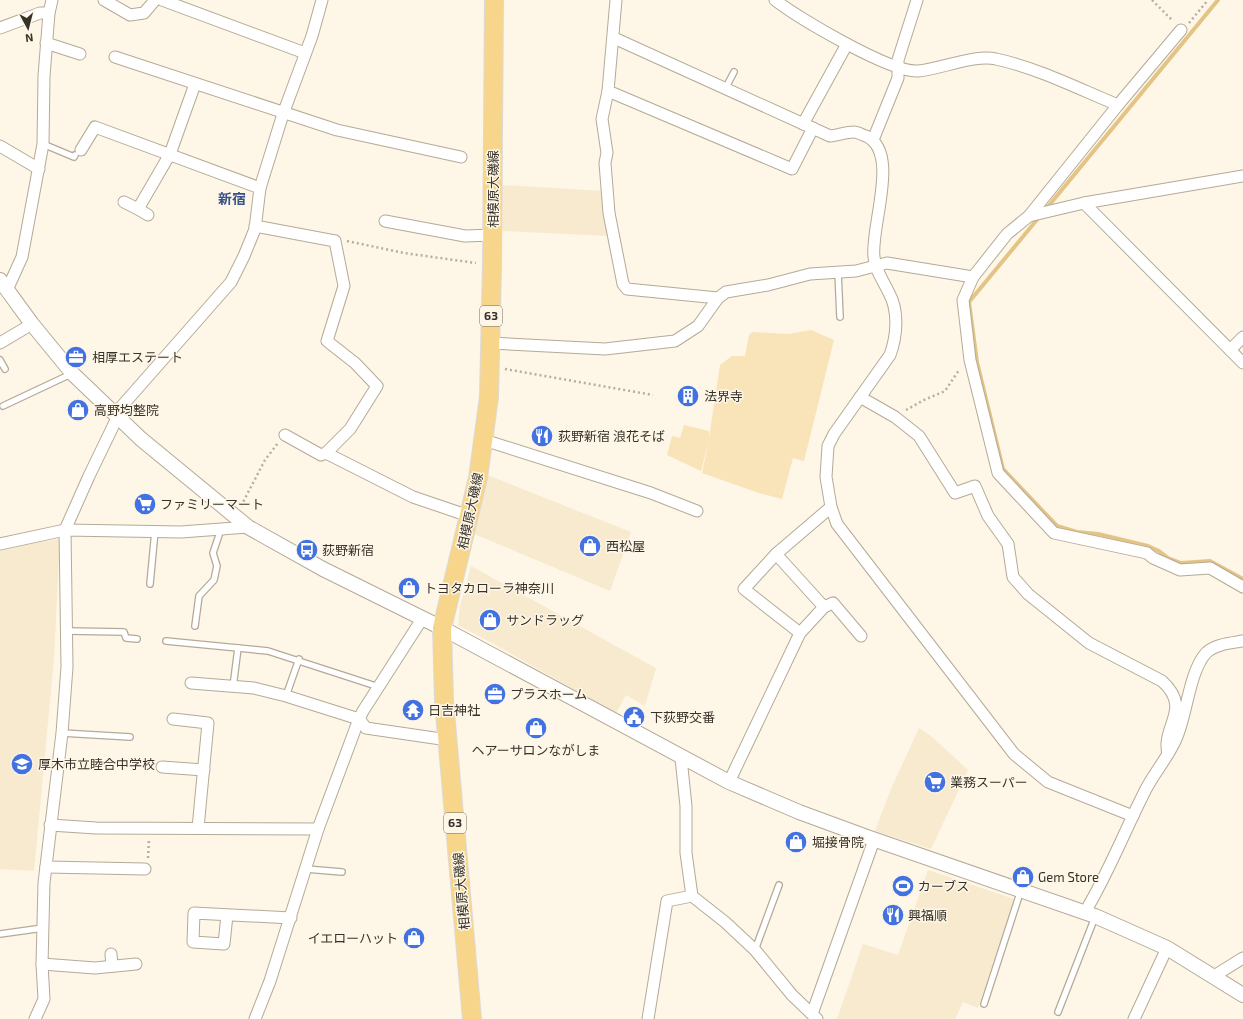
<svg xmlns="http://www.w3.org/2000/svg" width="1243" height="1019" font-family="'Exo 2','Noto Sans JP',sans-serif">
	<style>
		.built { fill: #f8eacf }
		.green { fill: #f9e3b8 }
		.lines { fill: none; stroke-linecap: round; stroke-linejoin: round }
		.stream { stroke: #e4c485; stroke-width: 4 }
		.service-casing { stroke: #b4aa97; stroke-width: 8 }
		.minor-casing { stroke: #b4aa97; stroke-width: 13 }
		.tertiary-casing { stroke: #b4aa97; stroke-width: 16 }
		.primary-casing { stroke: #dbdad9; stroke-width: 20 }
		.path { stroke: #b5aea1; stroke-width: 2.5; stroke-dasharray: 2 3; stroke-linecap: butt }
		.service { stroke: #fff; stroke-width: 5.5 }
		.minor { stroke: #fff; stroke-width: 11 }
		.tertiary { stroke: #fff; stroke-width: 14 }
		.primary { stroke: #f7d68b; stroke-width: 18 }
		.labels { text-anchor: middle; stroke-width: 3; stroke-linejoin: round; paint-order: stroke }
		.shield { fill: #fef6e6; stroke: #726d62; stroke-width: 1 }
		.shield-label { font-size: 12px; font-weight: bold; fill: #36322a }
		.street-label { font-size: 13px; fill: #36322a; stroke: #fef6e6 }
		.poi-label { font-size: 13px; fill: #36322a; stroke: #fef6e6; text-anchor: start }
		.neighbourhood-label { font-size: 14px; font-weight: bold; fill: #38528b; stroke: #fef6e6 }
	</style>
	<rect width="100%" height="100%" fill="#fef6e6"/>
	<!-- built -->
	<g class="built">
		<path d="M 502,185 L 604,191 L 609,236 L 502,231 Z"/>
		<path d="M 487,475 L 631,532 L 610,591 L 474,534 Z"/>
		<path d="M 60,539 L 54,659 L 34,871 L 0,869 L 0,548 Z"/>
		<path d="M 471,566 L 656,668 L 645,706 L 626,695 L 616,713 L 494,644 L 458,625 L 460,606 Z"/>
		<path d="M 919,728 L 931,736 L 968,770 L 931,849 L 875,831 L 891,789 Z"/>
		<path d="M 928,870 L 1014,899 L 978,1008 L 963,1002 L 955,1019 L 837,1019 L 863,944 L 898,955 Z"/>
	</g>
	<!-- green -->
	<path class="green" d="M 811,330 L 834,340 L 804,461 L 793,458 L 782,499 L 759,493 L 702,473 L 709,440 L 701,471 L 667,455 L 672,436 L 680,438 L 684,425 L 709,431 L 709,438 L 720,365 L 732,356 L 745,356 L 749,335 L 752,332 L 788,334 Z"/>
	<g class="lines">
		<!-- stream -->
		<g class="stream">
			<path d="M 1046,209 L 1218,0"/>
			<path d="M 1040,216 L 969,302 L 977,362 L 1003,469 L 1057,526 L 1077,532 L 1098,534 L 1148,546 L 1159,551 L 1168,558 L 1181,563 L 1210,561 L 1243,579"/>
		</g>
		<!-- service casing -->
		<g class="service-casing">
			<g id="service">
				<path d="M 725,89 L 734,72"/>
				<path d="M 43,144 L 74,157 L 75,155"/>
				<path d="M 838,272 L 840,317"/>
				<path d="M 0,360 L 5,369"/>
				<path d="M 3,406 L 71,374"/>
				<path d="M 150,584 L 155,531"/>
				<path d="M 195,626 L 199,596 L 214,580 L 217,566 L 213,553 L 221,529"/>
				<path d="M 67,631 L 124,632 L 126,638 L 137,639"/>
				<path d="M 166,641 L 268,651 L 379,687"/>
				<path d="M 233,687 L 238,648"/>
				<path d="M 286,696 L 299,659"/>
				<path d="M 62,733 L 130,737"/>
				<path d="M 306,869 L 342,872"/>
				<path d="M 0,934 L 43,928"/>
				<path d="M 755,950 L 779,885"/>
				<path d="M 984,1004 L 1021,890"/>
				<path d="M 1058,1012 L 1095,917"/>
			</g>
		</g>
		<!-- minor casing -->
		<g class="minor-casing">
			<g id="minor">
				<path d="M 104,0 L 130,15 L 144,13 L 155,0"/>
				<path d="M 162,0 L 305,53"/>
				<path d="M 616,0 L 608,91 L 792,169 L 813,128"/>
				<path d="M 775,0 C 798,18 891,73 918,71 C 940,69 976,54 996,59 C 1038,68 1079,89 1118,105"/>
				<path d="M 0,28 L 40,13 L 49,13"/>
				<path d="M 614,38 L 830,136 C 838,135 847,132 854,132 C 858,132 862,135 866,136 C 901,152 870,227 874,257 C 875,270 883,280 889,293 C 899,311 897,336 890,355 L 834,434 L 828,446 L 826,477 L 831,507 L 837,524 L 1014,754 L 1048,782 L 1133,816"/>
				<path d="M 46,43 L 80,54"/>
				<path d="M 115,57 L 337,130 L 461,157"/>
				<path d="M 608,91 L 602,119 L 607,153 L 605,163 L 609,213 L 623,284 L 627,289 L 718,298"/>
				<path d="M 803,124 L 847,44"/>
				<path d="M 873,140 L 898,78 L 898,60 L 917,0"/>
				<path d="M 0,146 L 39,169"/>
				<path d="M 81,150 L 95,127 L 260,188"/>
				<path d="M 124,202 L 138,209 L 170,154 L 195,84"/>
				<path d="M 1084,203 L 1243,363"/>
				<path d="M 138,209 L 148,215"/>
				<path d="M 1029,216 L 1118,105 L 1181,30"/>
				<path d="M 385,221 L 465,236 L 492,235"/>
				<path d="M 255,226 L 335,241 L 344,286 L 327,341 L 355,363 L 377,386 L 350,429 L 326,453"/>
				<path d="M 973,277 L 963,300 L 970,360 L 998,473 L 1054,533 L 1147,553 L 1153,558 L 1180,570 L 1210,568 L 1243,587"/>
				<path d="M 7,290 L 22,257 L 43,144 L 44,76 L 49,13 L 52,0"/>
				<path d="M 0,343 L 32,324"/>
				<path d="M 491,343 L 605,349 L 675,341 L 698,326 L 718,298 L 726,292 L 768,285 L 810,274 L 856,271 L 887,263 L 973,277 L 1007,234 L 1029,216 L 1084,203 L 1243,176"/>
				<path d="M 1230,350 L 1243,337"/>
				<path d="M 860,397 L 895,417 L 919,436 L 955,493 L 975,486 L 988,516 L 1008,544 L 1013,577 L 1028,594 L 1089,643 L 1162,681 C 1193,709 1161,726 1168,754"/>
				<path d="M 114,415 L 231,282 L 244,256 L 255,229 L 260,188 L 283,114 L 312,36 L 322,0"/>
				<path d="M 285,435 L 321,455 L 326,453 L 413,497 L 469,516"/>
				<path d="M 484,440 L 651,493 L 697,511"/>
				<path d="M 0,544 L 65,530 L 181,532 L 248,527"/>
				<path d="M 776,554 L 824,607 L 800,633"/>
				<path d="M 824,607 L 833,603 L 861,636"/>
				<path d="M 191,683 L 254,688 L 286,696 L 359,719 L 366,728 L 448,740"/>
				<path d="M 173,719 L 208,723 L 198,828"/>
				<path d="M 681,758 L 686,806 L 686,853 L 692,896 L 725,922 L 755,950 L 792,995 L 817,1019"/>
				<path d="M 162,767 L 204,770"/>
				<path d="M 729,782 L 800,633 L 744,589 L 776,554 L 831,507"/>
				<path d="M 50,825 L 96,828 L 318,829"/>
				<path d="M 46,867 L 145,869"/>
				<path d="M 1085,912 C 1109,872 1125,830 1146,789 C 1155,772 1168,757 1176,739 C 1187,715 1189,672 1206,653 C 1215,644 1231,643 1243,641"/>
				<path d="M 227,915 L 224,944 L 193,942 L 194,913 L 291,918"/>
				<path d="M 111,954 L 112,966"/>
				<path d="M 42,964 L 95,968 L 136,964"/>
				<path d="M 1214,976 L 1243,958"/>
				<path d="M 812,1014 L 874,840"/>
				<path d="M 35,1019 L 44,999 L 42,964 L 44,883 L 62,733 L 67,667 L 65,530 L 89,476 L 117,418"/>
				<path d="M 255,1019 L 270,981 L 318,829 L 359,719 L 363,711 L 422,619"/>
				<path d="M 648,1019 L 667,901 L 692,896"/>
				<path d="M 1134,1019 L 1167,948"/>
			</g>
		</g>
		<!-- tertiary casing -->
		<g class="tertiary-casing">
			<path id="tertiary" d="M 0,280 L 32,324 L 73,374 L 141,439 L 248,527 L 323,569 L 442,628 L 729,782 L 799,812 L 867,837 L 1095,916 L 1167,948 L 1243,995"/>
		</g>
		<!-- primary casing -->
		<g class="primary-casing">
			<path id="primary" d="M 472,1019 L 444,701 L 442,628 L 478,478 L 489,397 L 492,265 L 494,0"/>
		</g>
		<!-- path -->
		<g class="path">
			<path d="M 1152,0 L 1173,21"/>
			<path d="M 1189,23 L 1208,0"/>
			<path d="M 347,241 L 404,253 L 476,263"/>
			<path d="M 505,369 L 653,395"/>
			<path d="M 906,410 L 924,400 L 945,391 L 959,370"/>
			<path d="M 241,506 L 265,460 L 278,443"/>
			<path d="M 148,858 L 149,839"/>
		</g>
		<!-- service -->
		<use href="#service" class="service"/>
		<!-- minor -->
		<use href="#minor" class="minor"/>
		<!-- tertiary -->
		<use href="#tertiary" class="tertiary"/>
		<!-- primary -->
		<use href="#primary" class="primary"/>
	</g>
	<!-- icons -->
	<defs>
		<g id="office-disc" transform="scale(1.15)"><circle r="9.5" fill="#4271e2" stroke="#fef6e6"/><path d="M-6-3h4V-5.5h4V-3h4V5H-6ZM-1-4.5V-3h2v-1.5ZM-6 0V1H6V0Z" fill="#fff"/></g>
		<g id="building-disc" transform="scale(1.15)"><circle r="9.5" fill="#4271e2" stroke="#fef6e6"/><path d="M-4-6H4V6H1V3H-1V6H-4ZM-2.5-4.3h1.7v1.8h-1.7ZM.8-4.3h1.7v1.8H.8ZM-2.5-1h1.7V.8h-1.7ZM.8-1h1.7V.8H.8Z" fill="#fff"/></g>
		<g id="shop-disc" transform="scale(1.15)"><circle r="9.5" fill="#4271e2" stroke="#fef6e6"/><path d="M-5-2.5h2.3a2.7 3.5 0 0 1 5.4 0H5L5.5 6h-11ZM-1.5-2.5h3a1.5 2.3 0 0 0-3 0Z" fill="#fff"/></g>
		<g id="restaurant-disc" transform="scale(1.15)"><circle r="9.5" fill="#4271e2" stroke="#fef6e6"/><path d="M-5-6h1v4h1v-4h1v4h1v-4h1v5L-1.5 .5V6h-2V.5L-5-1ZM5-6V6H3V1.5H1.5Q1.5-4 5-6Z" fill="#fff"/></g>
		<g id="supermarket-disc" transform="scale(1.15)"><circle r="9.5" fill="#4271e2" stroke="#fef6e6"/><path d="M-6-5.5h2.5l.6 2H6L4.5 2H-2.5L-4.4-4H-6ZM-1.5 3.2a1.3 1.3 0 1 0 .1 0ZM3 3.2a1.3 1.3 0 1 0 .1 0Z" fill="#fff"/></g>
		<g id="bus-disc" transform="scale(1.15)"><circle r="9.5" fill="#4271e2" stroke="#fef6e6"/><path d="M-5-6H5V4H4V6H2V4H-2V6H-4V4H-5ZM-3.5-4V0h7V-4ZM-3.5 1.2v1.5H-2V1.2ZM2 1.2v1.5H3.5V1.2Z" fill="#fff"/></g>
		<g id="temple-disc" transform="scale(1.15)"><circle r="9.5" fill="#4271e2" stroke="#fef6e6"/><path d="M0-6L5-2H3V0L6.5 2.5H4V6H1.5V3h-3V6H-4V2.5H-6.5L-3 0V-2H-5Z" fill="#fff"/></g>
		<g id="civic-disc" transform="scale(1.15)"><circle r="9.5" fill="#4271e2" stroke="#fef6e6"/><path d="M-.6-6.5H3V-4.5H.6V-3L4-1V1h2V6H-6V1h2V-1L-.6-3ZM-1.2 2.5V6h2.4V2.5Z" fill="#fff"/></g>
		<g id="school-disc" transform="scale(1.15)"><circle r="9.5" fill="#4271e2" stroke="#fef6e6"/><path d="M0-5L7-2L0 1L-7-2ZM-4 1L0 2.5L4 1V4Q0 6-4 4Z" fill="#fff"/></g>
		<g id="stadium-disc" transform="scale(1.15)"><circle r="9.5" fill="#4271e2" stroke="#fef6e6"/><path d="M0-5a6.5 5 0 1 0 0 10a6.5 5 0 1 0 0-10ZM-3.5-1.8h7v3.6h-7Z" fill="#fff"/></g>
	</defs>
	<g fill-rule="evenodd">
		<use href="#office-disc" x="76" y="357"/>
		<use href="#building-disc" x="688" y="396"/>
		<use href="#shop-disc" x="78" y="410"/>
		<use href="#restaurant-disc" x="542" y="436"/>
		<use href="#supermarket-disc" x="145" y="504"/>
		<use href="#shop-disc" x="590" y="546"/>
		<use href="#bus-disc" x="307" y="550"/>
		<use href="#shop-disc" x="409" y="588"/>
		<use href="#shop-disc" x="490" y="620"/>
		<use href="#office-disc" x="495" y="694"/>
		<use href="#temple-disc" x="413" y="710"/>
		<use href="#civic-disc" x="634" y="717"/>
		<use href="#shop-disc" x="536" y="728"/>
		<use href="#school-disc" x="22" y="764"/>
		<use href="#supermarket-disc" x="935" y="782"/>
		<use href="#shop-disc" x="796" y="842"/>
		<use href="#shop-disc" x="1023" y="877"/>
		<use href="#stadium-disc" x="903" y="886"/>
		<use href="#restaurant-disc" x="893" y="915"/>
		<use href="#shop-disc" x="414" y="938"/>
	</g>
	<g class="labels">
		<!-- shield labels -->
		<g class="shield">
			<rect x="480" y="306" width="22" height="20" rx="3"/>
			<rect x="444" y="813" width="22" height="20" rx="3"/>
		</g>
		<g class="shield-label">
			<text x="491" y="320">63</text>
			<text x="455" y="827">63</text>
		</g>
		<!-- street labels -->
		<g class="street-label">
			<text transform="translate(493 189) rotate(-90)" y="5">相模原大磯線</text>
			<text transform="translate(470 511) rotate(-78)" y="5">相模原大磯線</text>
			<text transform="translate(461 891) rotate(-95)" y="5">相模原大磯線</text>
		</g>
		<!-- poi labels -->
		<g class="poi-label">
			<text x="92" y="362">相厚エステート</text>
			<text x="704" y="401">法界寺</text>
			<text x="94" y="415">高野均整院</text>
			<text x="558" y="441">荻野新宿 浪花そば</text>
			<text x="160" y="509">ファミリーマート</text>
			<text x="606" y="551">西松屋</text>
			<text x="322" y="555">荻野新宿</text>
			<text x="424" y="593">トヨタカローラ神奈川</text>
			<text x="506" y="625">サンドラッグ</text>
			<text x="510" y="699">プラスホーム</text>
			<text x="428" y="715">日吉神社</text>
			<text x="650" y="722">下荻野交番</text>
			<text x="536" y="755" text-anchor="middle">ヘアーサロンながしま</text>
			<text x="38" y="769">厚木市立睦合中学校</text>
			<text x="950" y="787">業務スーパー</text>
			<text x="812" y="847">堀接骨院</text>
			<text x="1038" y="882">Gem Store</text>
			<text x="918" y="891">カーブス</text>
			<text x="908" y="920">興福順</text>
			<text x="398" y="943" text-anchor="end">イエローハット</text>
		</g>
		<!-- neighbourhood labels -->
		<g class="neighbourhood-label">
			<text x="232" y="204">新宿</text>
		</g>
	</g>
	<!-- north arrow -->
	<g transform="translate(28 28) rotate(173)" stroke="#fef6e6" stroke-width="3" paint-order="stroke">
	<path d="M0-3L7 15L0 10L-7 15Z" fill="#36322a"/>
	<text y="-6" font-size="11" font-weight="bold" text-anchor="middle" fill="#36322a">N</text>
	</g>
</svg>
